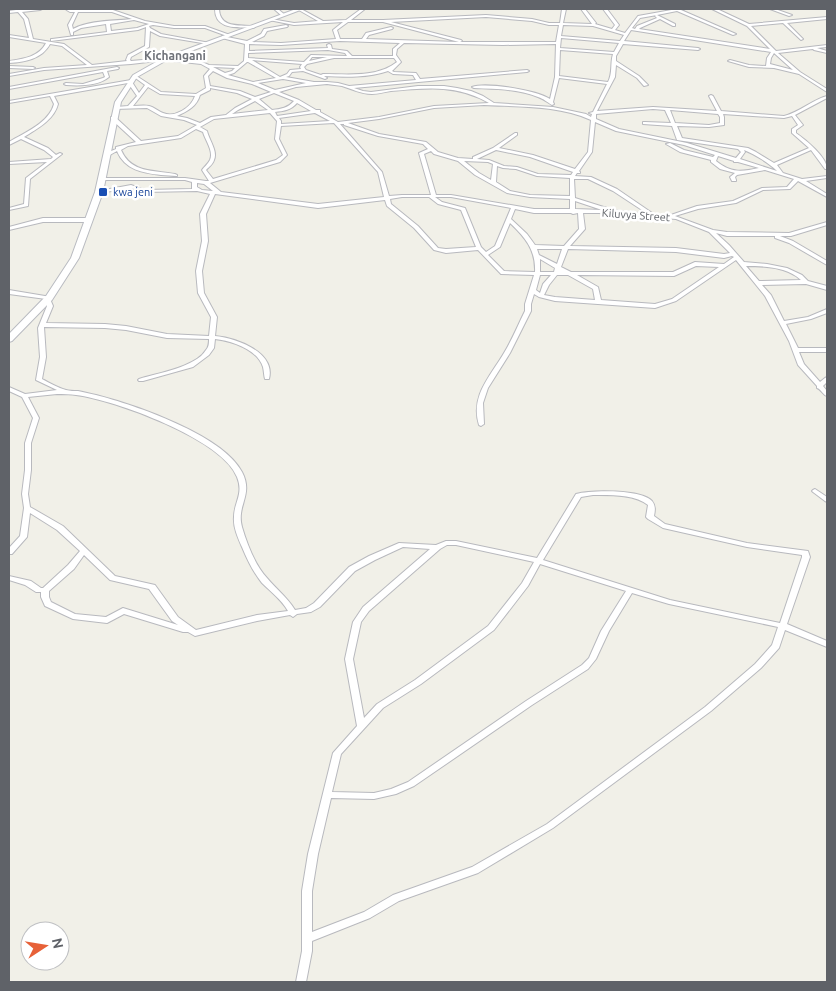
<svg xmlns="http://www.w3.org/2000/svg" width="836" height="991" font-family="Ubuntu,sans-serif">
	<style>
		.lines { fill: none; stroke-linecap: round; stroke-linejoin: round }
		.street-casing { stroke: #b8b9be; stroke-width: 2 }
		.secondary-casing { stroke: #b9bbc1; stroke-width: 2 }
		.street { fill: #fff; fill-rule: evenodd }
		.secondary { fill: #fff; fill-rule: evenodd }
		.transit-dot { fill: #1a4fb4; stroke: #fff; stroke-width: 2 }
		.labels { text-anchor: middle; stroke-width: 5; stroke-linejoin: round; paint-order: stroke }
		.far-transit-label { font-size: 11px; fill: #164399; stroke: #fff; text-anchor: start }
		.far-street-label { font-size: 11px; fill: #5f6268; stroke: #fff }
		.far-quarter-label { font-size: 12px; font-weight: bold; fill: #70737a; stroke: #fff }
	</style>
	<rect width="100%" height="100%" fill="#f1f0e8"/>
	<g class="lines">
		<!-- street casing -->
		<g class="street-casing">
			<g id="street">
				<path d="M 15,9 L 19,9 L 20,10 L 42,9 L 40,10 L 22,12 L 28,19 L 33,39 L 64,44 L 92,65 L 127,61 L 126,60 L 128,55 L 145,46 L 146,27 L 138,30 L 51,41 L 51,39 L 52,39 L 107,32 L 106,24 L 81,28 L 73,32 L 73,35 L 71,35 L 68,25 L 75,12 L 70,12 L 65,9 L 72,10 L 106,10 L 105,9 L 110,9 L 145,21 L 174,26 L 205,26 L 230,35 L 227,36 L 205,28 L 174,28 L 153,25 L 149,26 L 150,28 L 161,34 L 210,43 L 208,44 L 160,36 L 150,31 L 149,47 L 131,57 L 130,60 L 131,61 L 165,58 L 202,62 L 209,65 L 238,66 L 244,61 L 245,44 L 222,38 L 222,36 L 247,41 L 261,34 L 264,29 L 286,25 L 288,26 L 287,27 L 267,31 L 264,36 L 252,42 L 281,43 L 336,39 L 333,30 L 343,22 L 294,25 L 269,20 L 271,19 L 294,23 L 318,21 L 297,9 L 301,9 L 323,21 L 346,20 L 361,9 L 365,9 L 351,20 L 383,20 L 486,15 L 532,19 L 549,23 L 560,23 L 562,9 L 566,9 L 563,23 L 592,24 L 581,9 L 585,9 L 596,23 L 595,24 L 612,29 L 615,25 L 603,9 L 607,9 L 619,25 L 615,30 L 625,33 L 638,16 L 677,9 L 685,9 L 681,10 L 736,34 L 733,35 L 677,11 L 657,15 L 675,24 L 675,26 L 673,26 L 660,19 L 640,28 L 639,29 L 770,49 L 747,26 L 712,9 L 717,9 L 749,24 L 827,17 L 827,19 L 787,23 L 803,39 L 801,40 L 783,23 L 751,26 L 776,51 L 827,45 L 827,47 L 817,48 L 827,51 L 827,53 L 814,50 L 813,49 L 778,53 L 800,72 L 827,89 L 827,92 L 799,74 L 774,68 L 749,67 L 728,61 L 730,60 L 749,65 L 766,66 L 767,58 L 771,52 L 631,30 L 624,41 L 698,48 L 700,49 L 698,50 L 623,44 L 616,56 L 616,61 L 639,76 L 648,85 L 644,86 L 637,78 L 616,65 L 615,77 L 597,111 L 653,107 L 717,111 L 709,96 L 711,95 L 713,96 L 721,111 L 784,116 C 800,112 812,100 827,96 L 827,98 L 795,115 L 803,125 L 796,130 L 796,133 C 806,140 827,157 827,169 L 825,169 L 811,150 L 777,165 L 783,173 L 802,179 L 827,176 L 827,178 L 806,181 L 827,194 L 827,197 L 798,181 L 790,189 L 763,190 L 736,203 L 698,209 L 675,216 L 713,230 L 727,232 L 789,233 L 827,222 L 827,225 L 791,236 L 780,236 L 793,241 L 827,261 L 827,265 L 789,243 L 775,238 L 775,236 L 727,236 L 716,233 L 729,245 L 744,262 L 767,264 L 787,268 L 802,275 L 808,281 L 827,286 L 827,290 L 806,284 L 762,285 L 771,295 L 784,321 L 808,317 L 827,309 L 827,313 L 811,319 L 786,324 L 798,348 L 827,348 L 827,352 L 799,352 L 804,364 L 820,382 L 825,378 L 827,377 L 827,382 L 823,386 L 827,391 L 827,396 C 823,395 821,389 817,388 L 817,386 L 798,365 L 789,341 L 765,296 L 736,260 L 676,301 L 655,308 L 555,301 L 539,297 L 534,294 L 531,304 L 531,311 L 510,353 L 488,388 L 483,403 L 484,424 L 481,426 L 479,425 C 470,396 490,377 504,353 C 512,340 518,325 525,311 L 525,304 L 534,275 L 501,274 L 478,250 L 446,253 L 434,250 L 414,228 L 387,206 L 385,200 L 318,208 L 215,194 L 206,214 L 208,241 L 202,271 L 204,293 L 217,317 L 215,336 C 236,338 276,352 269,379 L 265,379 C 264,376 264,371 263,367 C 257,349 232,341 215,339 L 214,348 L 209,355 L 193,367 L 143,381 L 139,381 L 138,380 L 139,379 C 158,373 196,367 206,350 C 209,347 209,343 209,339 L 167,338 L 126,330 L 105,328 L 44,327 L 46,357 L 42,379 C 50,383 58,388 66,390 C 70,391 74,391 78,391 C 84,392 90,394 96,395 C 135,405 223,435 242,472 C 254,495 236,505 242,527 C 247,544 255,565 267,578 C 276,589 287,597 295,610 L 306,608 L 314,603 L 349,567 L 369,556 L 399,543 L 436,545 L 446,541 L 456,541 L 537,558 L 576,494 C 591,490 641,489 652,501 C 656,506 655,511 654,516 L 665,524 L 747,543 L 808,551 L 810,557 L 787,624 L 827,641 L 827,647 L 785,630 L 779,648 L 761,668 L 711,711 L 553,828 L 478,873 L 399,901 L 370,918 L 312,941 L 312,951 L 306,982 L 296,982 L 302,951 L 302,891 L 308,854 L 333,753 L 357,726 L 345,659 L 353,622 L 363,607 L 430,549 L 403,547 L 375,560 L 355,571 L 320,607 L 311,612 L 297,614 L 293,617 L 290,615 L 257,621 L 195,636 L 188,632 L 183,632 L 124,614 L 107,623 L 73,619 L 45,606 L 41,597 L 41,592 L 36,592 L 25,585 L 9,580 L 9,576 L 31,581 L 41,588 L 43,588 L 68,565 L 80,551 L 57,530 L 30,513 L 27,537 L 12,554 L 9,554 L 9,548 L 20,536 L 24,508 L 22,494 L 25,470 L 25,443 L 33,418 L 22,397 L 9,391 L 9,387 L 25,394 L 57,390 L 36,380 L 40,357 L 38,328 L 47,306 L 46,299 L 9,294 L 9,290 L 51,297 L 52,298 L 50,299 L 53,306 L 46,323 L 105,324 L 126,326 L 167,334 L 209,336 L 211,317 L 198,293 L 196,271 L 202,241 L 200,214 L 210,194 L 197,191 L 144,192 L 131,188 L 99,193 L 97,192 L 99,191 L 131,185 L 145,190 L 192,189 L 192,182 L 185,180 L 99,180 L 99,179 L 101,178 L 185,178 L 206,181 L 209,181 L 202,170 C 204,167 208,164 210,160 C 214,151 205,140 203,132 L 196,129 L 181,138 L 128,146 L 121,150 C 131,173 153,170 175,174 L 177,175 L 177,176 C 171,176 166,175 161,175 C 143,173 125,170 117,151 L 108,156 L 104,156 L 104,154 L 116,149 L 116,147 L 136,142 L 111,119 L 111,117 L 115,117 L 141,141 L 178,136 L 197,125 L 184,120 L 161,116 L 147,108 L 114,109 L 114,107 L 116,107 L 128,106 L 137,96 L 128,83 L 54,96 L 58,104 C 54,120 37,129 24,137 L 48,148 L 56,155 L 60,153 L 62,154 L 30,179 L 28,206 L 9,210 L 9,208 L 24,204 L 26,178 L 47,162 L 9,164 L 9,162 L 51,159 L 53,157 L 44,150 L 21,139 L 9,145 L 9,142 C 24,133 49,123 54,104 L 50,96 L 9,103 L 9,101 L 131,80 L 133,81 L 132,82 L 139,93 L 145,85 L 134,77 L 134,75 L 135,75 L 161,92 L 196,94 L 206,88 L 204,76 L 210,69 L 201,64 L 165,60 L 131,64 L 44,70 L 9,76 L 9,74 L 44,68 L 87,65 L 62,46 L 50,44 C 42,59 25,62 9,63 L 9,61 C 23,59 39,57 46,43 L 9,37 L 9,35 L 29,38 L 24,19 L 18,12 L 9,13 L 9,11 L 16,10 ZM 78,12 L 112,12 L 132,19 C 113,21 90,20 73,29 L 72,25 ZM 656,15 L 655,16 L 657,18 L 637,26 L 635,29 L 632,28 L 640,18 L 657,15 ZM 486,17 L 532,21 L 549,25 L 559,25 L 556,42 L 460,42 L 462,41 L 461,40 L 391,22 ZM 134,20 L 149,24 L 137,28 L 111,31 L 110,24 ZM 348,22 L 383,22 L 459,42 L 366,39 L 369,35 L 392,29 L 393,28 L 391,27 L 366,33 L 362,39 L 340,39 L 337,30 ZM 563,25 L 593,26 L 624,35 L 620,41 L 561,36 ZM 561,38 L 619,43 L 614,52 L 560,48 ZM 340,41 L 400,43 L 393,49 L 393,56 L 352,56 L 347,51 L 332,49 L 331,45 L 329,44 L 327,45 L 328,48 L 249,51 L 249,44 L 281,45 ZM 404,43 L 503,45 L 556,44 L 555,77 L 550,99 C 536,90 486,82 472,87 L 474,88 C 495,89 519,89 538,97 C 544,99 547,102 552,105 L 554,104 L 553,102 L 559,78 L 607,84 L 593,112 L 589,113 L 592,114 L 591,117 L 586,114 L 553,107 L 494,103 L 483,96 L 471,91 L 457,88 L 444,86 L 418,86 L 371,92 L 363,91 L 354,88 L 527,72 L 529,71 L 527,70 L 420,79 L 416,73 L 394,72 L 392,71 L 401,62 L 396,55 L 397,49 ZM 328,50 L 345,53 L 347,56 L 311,55 L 304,62 L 248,58 L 248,53 ZM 560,50 L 613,54 C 610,63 613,73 608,82 L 559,76 ZM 774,53 L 793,70 L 770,64 L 771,58 ZM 312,57 L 327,57 L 309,61 ZM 334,58 L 394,58 L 397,62 C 377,78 347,74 323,74 L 321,75 L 306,70 L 304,67 L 307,64 ZM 252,60 L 302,64 L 300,67 L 301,69 L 290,70 L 287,74 L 280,77 ZM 247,62 L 248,62 L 276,78 L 253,82 L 228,75 L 234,73 ZM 213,67 L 235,68 L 232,71 L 225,73 ZM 213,71 L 227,78 L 252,84 L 271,92 L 255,97 L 240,91 L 210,86 L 208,76 ZM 303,71 L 325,79 L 327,78 L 324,76 C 345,77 368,78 388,71 L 393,74 L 413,75 L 416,80 L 349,86 L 338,83 L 327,82 L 314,82 L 286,77 L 289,76 L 292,72 ZM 283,79 L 306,83 L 275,90 L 258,83 ZM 327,84 C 332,85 337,85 342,86 C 352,89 361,94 372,94 C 378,94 384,92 391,91 C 426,88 457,84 489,103 L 434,106 L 379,117 L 338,122 L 320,112 L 320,110 L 316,110 L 299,100 L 279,92 L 296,87 ZM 148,87 L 160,94 L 195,96 C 191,108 175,118 163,113 C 158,111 154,107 149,106 C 144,105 138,106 133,106 ZM 210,88 L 237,93 L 252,99 L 235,108 L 226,115 L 211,117 L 200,123 L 187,118 L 177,116 C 188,111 197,106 200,95 L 210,90 ZM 274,93 L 294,101 C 288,108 281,109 272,110 L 259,99 ZM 255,101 L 268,110 L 232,114 L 238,110 ZM 297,103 L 311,111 L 277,116 L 275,112 C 284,111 291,110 297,103 ZM 484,105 C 519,107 558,105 591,120 L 588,152 L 575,169 L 533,155 L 499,148 L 517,135 L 517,133 L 515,133 L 493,148 L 473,157 L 473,159 L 458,158 L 438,152 L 426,142 L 379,134 L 348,123 L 379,119 L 434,108 ZM 653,109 L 665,110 L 671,123 L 645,122 L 643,122 L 643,124 L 672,126 L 677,140 L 738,149 L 741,152 L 736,158 L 687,143 L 619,129 L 596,119 L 596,114 ZM 670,110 L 718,114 L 720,117 L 720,123 L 709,125 L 675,123 ZM 270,113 L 277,121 L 275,139 L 283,155 L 276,160 L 213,179 L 206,170 C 209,167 213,164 214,160 C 218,151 209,140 207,131 L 200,127 L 214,119 ZM 315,113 L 330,121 L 281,124 L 281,121 L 279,118 ZM 723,114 L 784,118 L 792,116 L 798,125 L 792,129 L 792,133 L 809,148 L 774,163 L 756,152 L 748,148 L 682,138 L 677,126 L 709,127 L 724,125 L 724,117 ZM 595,122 L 616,131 L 684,145 L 715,155 L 713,157 L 684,150 L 670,143 L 666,144 L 680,152 L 711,160 L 711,162 L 720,169 L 735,173 L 730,177 L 732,181 L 736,181 L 736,180 L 735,177 L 737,175 L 765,170 L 794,179 L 787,187 L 762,188 L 733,201 L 697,206 L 668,216 L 655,215 L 617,189 L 591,177 L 575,176 L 577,173 L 580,173 L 580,172 L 579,171 L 592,152 ZM 334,123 L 378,172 L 384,197 L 318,204 L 221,192 L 210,183 L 280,162 L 287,155 L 279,139 L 281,126 ZM 340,124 L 344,124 L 344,125 L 378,136 L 423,144 L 428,149 L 419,153 L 431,195 L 402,195 L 389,196 L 382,172 ZM 496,150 L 530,157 L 573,172 L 571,175 L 538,174 L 517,167 L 504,166 L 489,160 L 477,159 ZM 744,150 C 754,154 769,163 777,171 L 740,159 L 745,152 ZM 431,151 L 434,154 L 458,161 L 475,175 L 507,193 L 530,197 L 570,199 L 570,209 L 534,209 L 451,195 L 436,195 L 424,154 ZM 718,156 L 734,161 L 734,162 L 738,162 L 759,168 C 741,172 731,173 716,161 ZM 464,161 L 488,162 L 493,164 L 491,180 L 479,173 ZM 497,166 L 503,168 L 516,169 L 537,176 L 570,178 L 570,196 L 530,195 L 510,191 L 496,182 ZM 574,179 L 588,179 L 613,191 L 648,214 L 610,210 L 610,209 L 575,198 ZM 197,183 L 204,184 L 213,191 L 202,190 L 197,187 ZM 402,197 L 429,197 L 438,204 L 461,210 L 476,247 L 446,249 L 438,248 L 418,226 L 391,204 L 390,199 ZM 435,197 L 451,197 L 511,208 L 495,246 L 486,252 L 481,247 L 465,208 L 442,202 ZM 575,201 L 602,210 L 575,209 ZM 515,209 L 534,213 L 571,213 L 573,214 L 578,213 L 579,229 L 564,246 L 535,245 L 527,234 L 511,219 ZM 583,213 L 599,213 L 676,219 L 709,232 L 730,253 L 724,254 L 676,248 L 570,246 L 585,229 ZM 510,223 C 525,237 536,250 535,272 L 504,271 L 488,255 L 500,247 ZM 537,249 L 562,249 L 557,264 L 539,255 ZM 568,249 L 676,252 L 724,258 L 732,256 L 734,257 L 724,264 L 695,262 L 673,272 L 571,272 L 561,267 ZM 540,259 L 555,268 L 554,272 L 540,272 ZM 696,266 L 719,267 L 672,299 L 655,304 L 601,300 L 598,287 L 577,275 L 674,276 ZM 746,266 C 765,266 787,267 801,280 L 759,281 ZM 540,275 L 551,275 L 543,284 L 540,293 L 536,290 ZM 557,275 L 568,275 L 593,289 L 595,300 L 555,297 L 544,295 L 549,285 ZM 57,394 C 63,394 70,394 76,395 C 115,400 222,439 237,477 C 244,494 234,502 234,517 C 233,527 238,538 242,547 C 247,559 253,572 262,583 C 271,592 281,599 288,611 L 257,615 L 196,630 L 178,617 L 155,585 L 115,576 L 63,526 L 30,507 L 28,494 L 31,470 L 31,443 L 39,418 L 28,397 ZM 593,495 C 609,495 635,494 648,505 L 646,517 L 648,519 L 663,528 L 747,547 L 802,555 L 802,557 L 780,623 L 670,600 L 543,560 L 581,497 ZM 447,545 L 456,545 L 534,562 L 522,583 L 488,626 L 415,680 L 377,704 L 364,718 L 353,659 L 361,622 L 369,611 L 440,549 ZM 84,555 L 110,580 L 149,589 L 172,621 L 178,625 L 123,608 L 106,617 L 75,614 L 51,602 L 49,597 L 49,591 L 74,569 ZM 540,564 L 626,591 L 601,631 L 589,658 L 582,665 L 526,701 L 408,782 L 391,789 L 374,793 L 332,792 L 341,754 L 383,708 L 421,684 L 494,630 L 528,586 ZM 632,593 L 669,604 L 778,627 L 772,645 L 755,664 L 705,707 L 547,824 L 472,867 L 393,895 L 364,912 L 312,932 L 312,891 L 318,854 L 331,798 L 374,799 L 396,794 L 414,786 L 532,705 L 588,669 L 596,659 L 609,631 Z"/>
				<path d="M 215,9 L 219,9 C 220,28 238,25 253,26 L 255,27 L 253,28 C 237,27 215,30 215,9 Z"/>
				<path d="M 274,9 L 278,9 L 285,15 L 282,16 Z"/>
				<path d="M 770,9 L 775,9 L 792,15 L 789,16 Z"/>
				<path d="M 9,66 L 33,67 L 35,68 L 33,69 L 9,68 Z"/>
				<path d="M 117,67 L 119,68 L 118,69 L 107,71 L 109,77 C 98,86 80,86 66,85 L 64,84 L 66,83 L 83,84 L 103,78 L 105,77 L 103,72 L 9,89 L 9,87 Z"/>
				<path d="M 43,218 L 89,218 L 92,220 L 89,222 L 43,222 L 9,230 L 9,227 Z"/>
				<path d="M 815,489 L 827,497 L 827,502 L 825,501 L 813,492 L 812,491 L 813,490 Z"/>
			</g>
		</g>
		<!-- secondary casing -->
		<g class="secondary-casing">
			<path id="secondary" d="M 296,9 L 303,9 L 167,60 L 137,77 L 121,102 L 103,192 L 79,258 L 52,300 L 12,341 L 9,342 L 9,334 L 46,296 L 71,258 L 95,192 L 115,102 L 133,75 L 163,58 Z"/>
		</g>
		<!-- street -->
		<use href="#street" class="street"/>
		<!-- secondary -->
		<use href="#secondary" class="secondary"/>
	</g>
	<!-- markers -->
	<rect class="transit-dot" x="98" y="187" width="10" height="10" rx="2.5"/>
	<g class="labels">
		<!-- far-transit labels -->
		<g class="far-transit-label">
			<text x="113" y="196">kwa jeni</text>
		</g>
		<!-- far-street labels -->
		<g class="far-street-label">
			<text transform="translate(636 215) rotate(4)" y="4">Kiluvya Street</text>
		</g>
		<!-- far-quarter labels -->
		<g class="far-quarter-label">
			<text x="175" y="60">Kichangani</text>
		</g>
	</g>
	<!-- border -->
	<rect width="836" height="991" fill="none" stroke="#5f6268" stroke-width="20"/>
	<!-- north arrow -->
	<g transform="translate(45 946) rotate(78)"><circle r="24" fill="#ffffff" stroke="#bfc0c3"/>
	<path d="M0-4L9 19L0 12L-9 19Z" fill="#e76138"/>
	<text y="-8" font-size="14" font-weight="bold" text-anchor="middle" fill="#5f6268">N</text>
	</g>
</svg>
